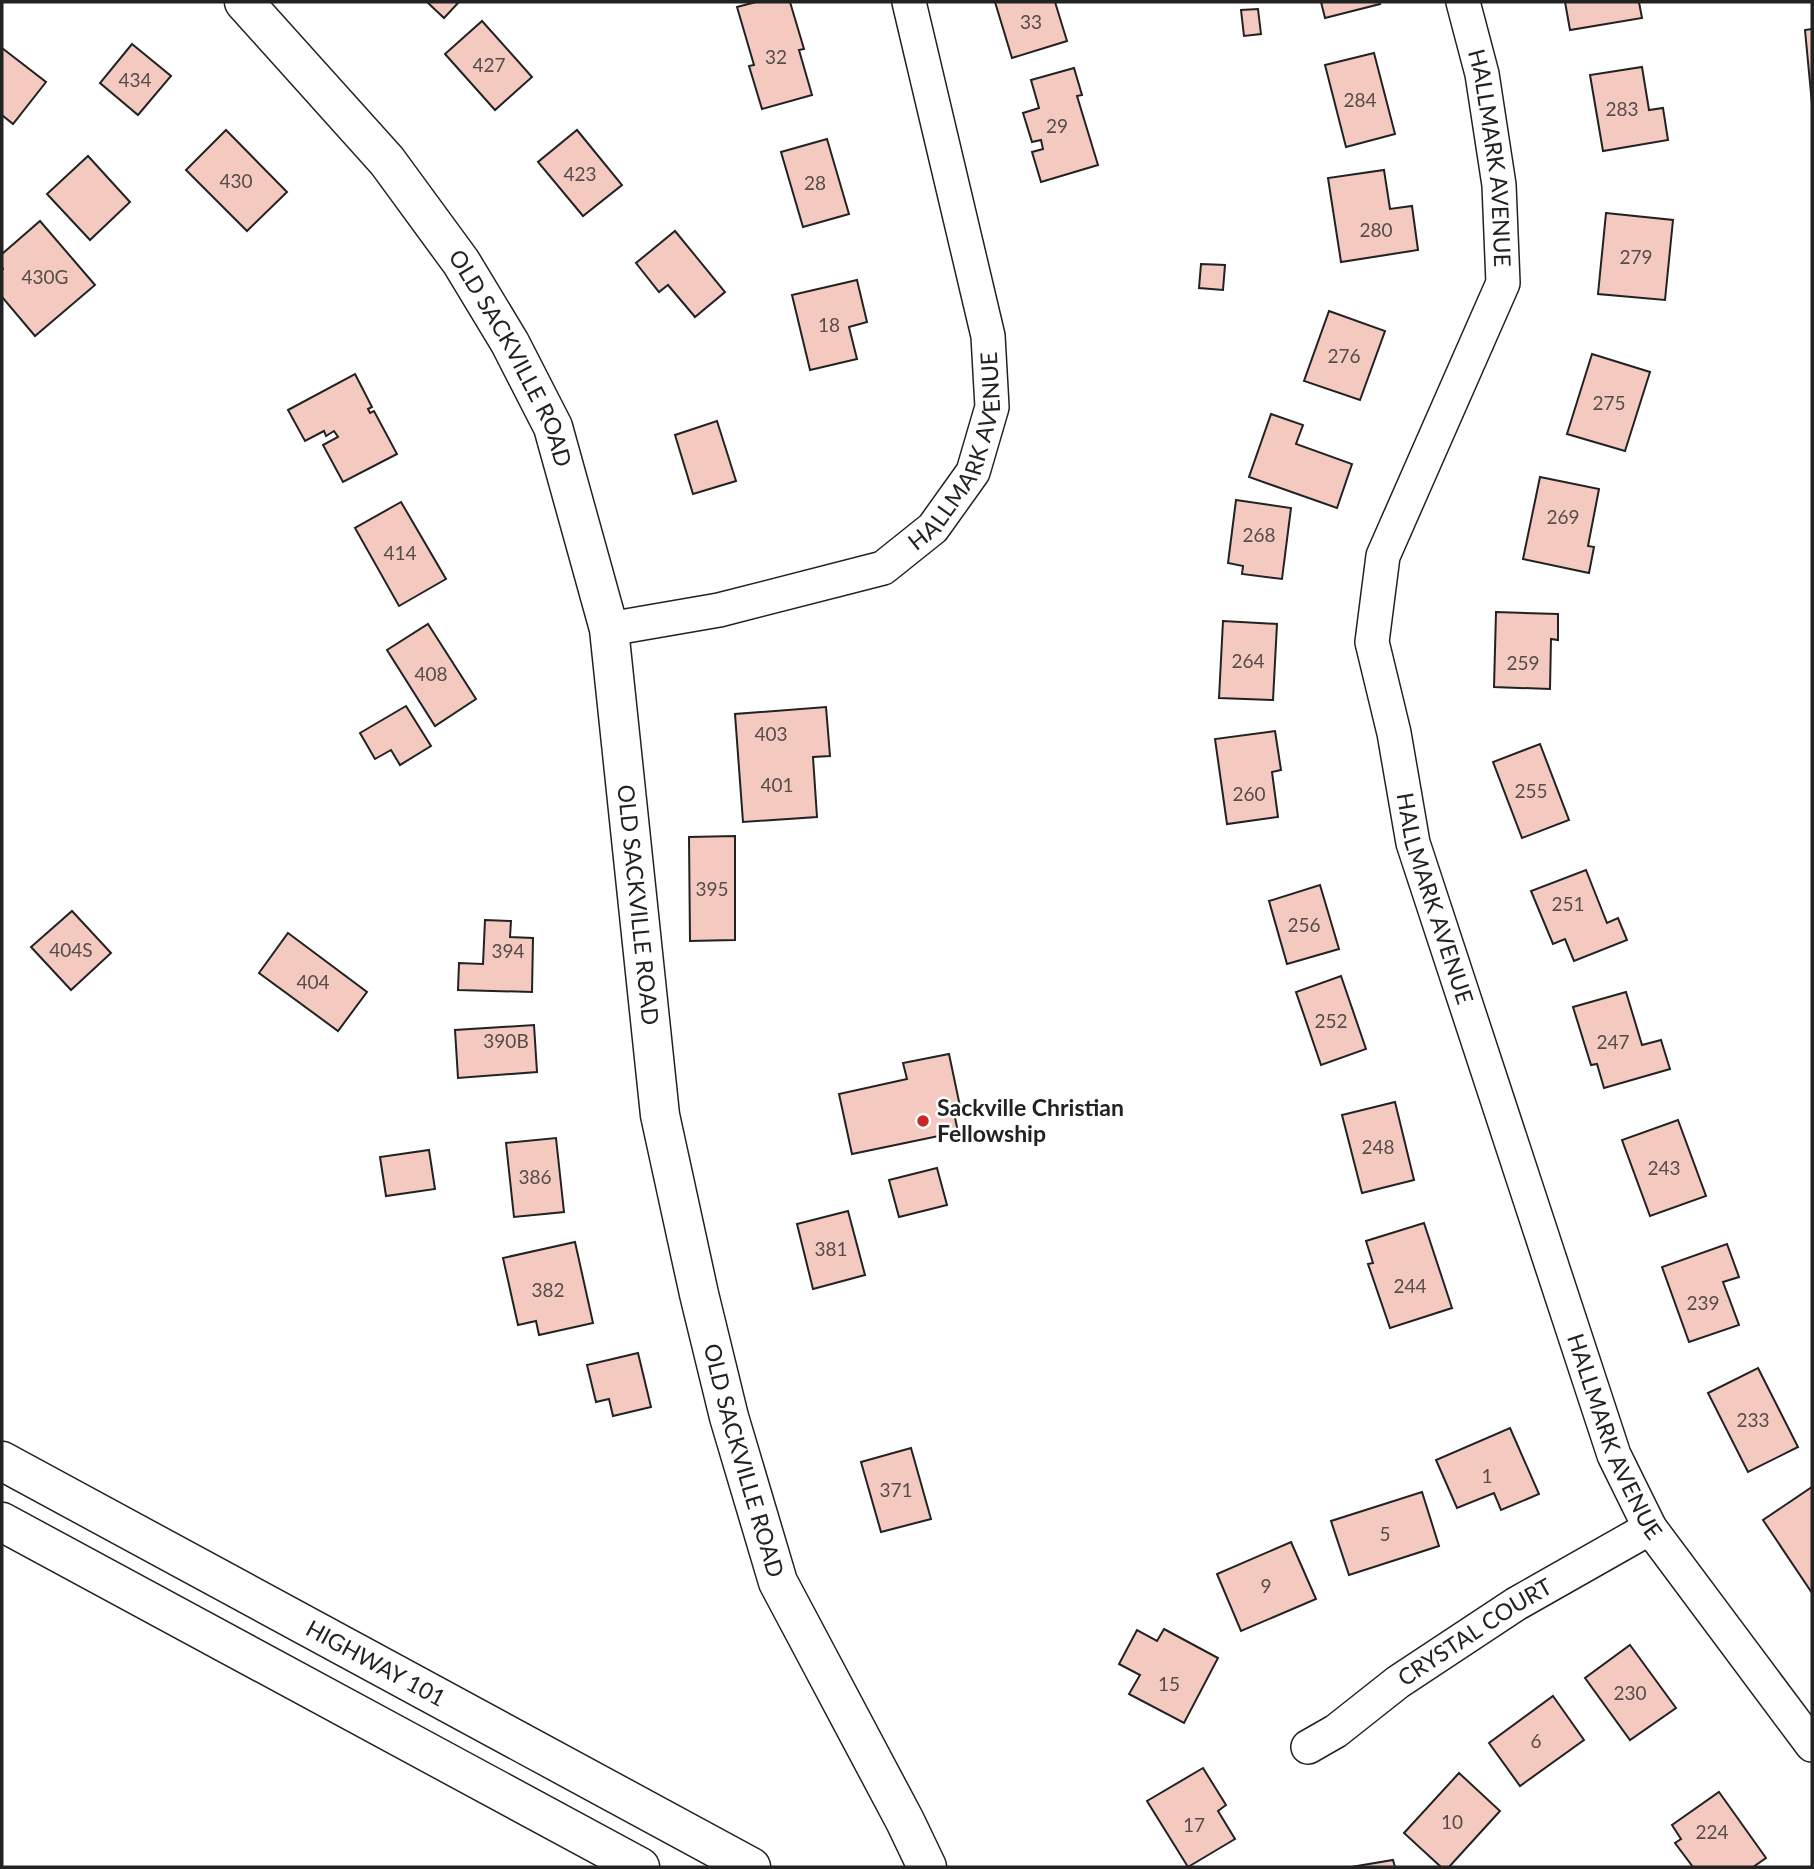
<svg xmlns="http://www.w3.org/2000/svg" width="1814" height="1869" font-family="Lato,sans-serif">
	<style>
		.building { fill: #f3c9c0; stroke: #222; stroke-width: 2 }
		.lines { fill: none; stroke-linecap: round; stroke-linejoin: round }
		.street-casing { stroke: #222; stroke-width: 36 }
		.secondary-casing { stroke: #222; stroke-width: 41 }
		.highway-casing { stroke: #222; stroke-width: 41 }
		.street { stroke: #fff; stroke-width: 33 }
		.secondary { stroke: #fff; stroke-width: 38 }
		.highway { stroke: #fff; stroke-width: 38 }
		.poi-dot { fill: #c62828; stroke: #fff; stroke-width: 2.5 }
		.labels { text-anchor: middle; stroke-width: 5; stroke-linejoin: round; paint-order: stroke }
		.number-label { font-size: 19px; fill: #564c4a }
		.street-label { font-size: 23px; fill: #222; stroke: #fff }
		.poi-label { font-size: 23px; font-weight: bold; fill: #222; stroke: #fff; text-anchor: start }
	</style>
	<rect width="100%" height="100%" fill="#fff"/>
	<!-- building -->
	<g class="building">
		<path d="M 427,2 L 459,2 L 444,18 Z"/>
		<path d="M 756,2 L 790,2 L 804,49 L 799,50 L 812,95 L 762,109 L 749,66 L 754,65 L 737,7 Z"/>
		<path d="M 995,2 L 1055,2 L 1067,41 L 1012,58 Z"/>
		<path d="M 1321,2 L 1379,2 L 1380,4 L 1325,18 Z"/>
		<path d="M 1565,2 L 1639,2 L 1642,18 L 1570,30 Z"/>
		<path d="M 1258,9 L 1261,34 L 1244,36 L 1241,10 Z"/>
		<path d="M 482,21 L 532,77 L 495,110 L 445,54 Z"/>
		<path d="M 1812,29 L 1812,104 L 1805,30 Z"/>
		<path d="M 132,44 L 171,76 L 138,115 L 100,83 Z"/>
		<path d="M 2,48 L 46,82 L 13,124 L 2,115 Z"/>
		<path d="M 1374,53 L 1395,134 L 1346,147 L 1325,65 Z"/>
		<path d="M 1642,67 L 1649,110 L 1663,108 L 1668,140 L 1603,151 L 1590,75 Z"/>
		<path d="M 1074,68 L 1082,95 L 1077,96 L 1098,165 L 1041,182 L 1032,152 L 1043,149 L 1041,140 L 1032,142 L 1023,113 L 1039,108 L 1031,80 Z"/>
		<path d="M 226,130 L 287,192 L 247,231 L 186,170 Z"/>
		<path d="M 577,130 L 622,185 L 583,216 L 538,162 Z"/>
		<path d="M 827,139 L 849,214 L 803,227 L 781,152 Z"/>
		<path d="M 88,156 L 130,202 L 90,240 L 47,194 Z"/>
		<path d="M 1384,170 L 1390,209 L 1412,206 L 1418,250 L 1341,262 L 1328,178 Z"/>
		<path d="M 1606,213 L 1673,220 L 1665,300 L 1598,294 Z"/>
		<path d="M 40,221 L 95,285 L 35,336 L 2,297 L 2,270 L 3,269 L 2,267 L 2,254 Z"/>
		<path d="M 675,231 L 725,292 L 695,317 L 668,285 L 659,292 L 636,263 Z"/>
		<path d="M 1201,264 L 1225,265 L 1223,290 L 1199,288 Z"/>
		<path d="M 857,280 L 867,322 L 849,327 L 857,359 L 810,370 L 792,295 Z"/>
		<path d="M 1329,311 L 1385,331 L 1360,400 L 1304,381 Z"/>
		<path d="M 1592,354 L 1650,372 L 1625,451 L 1567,434 Z"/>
		<path d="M 355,374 L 372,407 L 368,409 L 370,413 L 374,411 L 397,454 L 343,482 L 323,445 L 338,437 L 334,431 L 326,436 L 324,431 L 305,441 L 288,410 Z"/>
		<path d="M 1271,414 L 1303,425 L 1296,444 L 1352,464 L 1337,508 L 1249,477 Z"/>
		<path d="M 717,421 L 736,481 L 693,494 L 675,435 Z"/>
		<path d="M 1540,477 L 1599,489 L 1588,546 L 1594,547 L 1589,573 L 1523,559 Z"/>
		<path d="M 1236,500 L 1291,508 L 1282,579 L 1242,574 L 1243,566 L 1228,563 Z"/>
		<path d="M 401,502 L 446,579 L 399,606 L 355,528 Z"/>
		<path d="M 1496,612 L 1558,614 L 1558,640 L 1551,639 L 1550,689 L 1494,687 Z"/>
		<path d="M 1223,621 L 1277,624 L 1273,700 L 1219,698 Z"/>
		<path d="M 428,624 L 476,699 L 435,726 L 387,650 Z"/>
		<path d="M 406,706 L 431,746 L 400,765 L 391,750 L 375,759 L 360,733 Z"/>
		<path d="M 826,707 L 830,756 L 813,757 L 817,817 L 743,822 L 735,714 Z"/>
		<path d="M 1275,731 L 1281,770 L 1272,772 L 1278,817 L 1227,824 L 1215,739 Z"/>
		<path d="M 1540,744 L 1569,820 L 1522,838 L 1493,762 Z"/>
		<path d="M 735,836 L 735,940 L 690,941 L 689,837 Z"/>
		<path d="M 1586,870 L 1607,923 L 1618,918 L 1627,940 L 1574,961 L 1565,939 L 1553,944 L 1531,891 Z"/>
		<path d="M 1320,885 L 1339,949 L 1287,964 L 1269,901 Z"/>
		<path d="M 72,911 L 111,953 L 71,990 L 31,947 Z"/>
		<path d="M 485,920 L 511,921 L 510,937 L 533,938 L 532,992 L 458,990 L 459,963 L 483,964 Z"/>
		<path d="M 288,933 L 367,992 L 338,1031 L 259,973 Z"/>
		<path d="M 1341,976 L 1366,1049 L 1321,1065 L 1296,992 Z"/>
		<path d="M 1626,992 L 1642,1045 L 1661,1040 L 1670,1069 L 1604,1088 L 1597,1064 L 1591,1065 L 1573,1007 Z"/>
		<path d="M 534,1025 L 537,1072 L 458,1078 L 455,1030 Z"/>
		<path d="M 949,1054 L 961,1111 L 954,1113 L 958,1132 L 852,1154 L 839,1094 L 907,1079 L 903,1063 Z"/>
		<path d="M 1395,1102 L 1414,1180 L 1362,1193 L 1342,1115 Z"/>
		<path d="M 1678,1120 L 1706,1196 L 1650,1216 L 1622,1140 Z"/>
		<path d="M 556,1138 L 564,1212 L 514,1217 L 506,1143 Z"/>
		<path d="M 429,1150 L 435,1189 L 386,1196 L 380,1157 Z"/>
		<path d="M 937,1168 L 947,1205 L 899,1217 L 889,1180 Z"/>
		<path d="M 848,1211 L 865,1275 L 813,1289 L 797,1224 Z"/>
		<path d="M 1424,1223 L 1452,1308 L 1390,1328 L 1368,1264 L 1373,1263 L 1366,1241 Z"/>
		<path d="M 575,1242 L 593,1323 L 539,1335 L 536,1321 L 518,1325 L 503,1258 Z"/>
		<path d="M 1727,1244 L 1739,1277 L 1723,1282 L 1739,1325 L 1689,1342 L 1662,1267 Z"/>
		<path d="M 638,1353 L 651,1407 L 613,1416 L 609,1399 L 596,1402 L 587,1365 Z"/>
		<path d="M 1758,1368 L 1798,1447 L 1748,1472 L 1708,1393 Z"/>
		<path d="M 1510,1428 L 1539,1494 L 1501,1510 L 1494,1493 L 1457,1508 L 1436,1460 Z"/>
		<path d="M 911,1448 L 931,1519 L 881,1532 L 861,1462 Z"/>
		<path d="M 1812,1487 L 1812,1593 L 1763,1520 Z"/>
		<path d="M 1422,1492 L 1439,1546 L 1349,1575 L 1331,1521 Z"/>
		<path d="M 1291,1542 L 1316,1599 L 1241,1631 L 1217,1574 Z"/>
		<path d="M 1164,1629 L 1218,1658 L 1184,1723 L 1129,1694 L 1140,1675 L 1119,1664 L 1137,1630 L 1157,1641 Z"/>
		<path d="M 1630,1645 L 1676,1708 L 1630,1740 L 1585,1678 Z"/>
		<path d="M 1553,1696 L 1584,1740 L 1520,1786 L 1489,1743 Z"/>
		<path d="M 1203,1768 L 1226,1805 L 1218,1811 L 1235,1839 L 1188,1867 L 1147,1801 Z"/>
		<path d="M 1459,1773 L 1500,1811 L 1449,1867 L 1441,1867 L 1404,1833 Z"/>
		<path d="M 1719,1792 L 1766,1858 L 1753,1867 L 1693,1867 L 1675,1843 L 1681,1839 L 1672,1825 Z"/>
		<path d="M 1393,1860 L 1395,1867 L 1351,1867 Z"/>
	</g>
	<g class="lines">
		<!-- street casing -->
		<g class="street-casing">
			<g id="street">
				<path id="s1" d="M 1463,2 L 1482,74 L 1499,185 L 1503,283 L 1383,556 L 1372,642 L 1394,733 L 1413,843 L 1614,1455 L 1650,1528 L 1812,1745"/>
				<path id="s2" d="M 609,629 L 719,610 L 883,568 L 933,528 L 973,472 L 992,407 L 988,336 L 909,2"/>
				<path id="s3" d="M 1308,1747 L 1336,1731 L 1398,1682 L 1516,1604 L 1650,1528"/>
			</g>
		</g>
		<!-- secondary casing -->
		<g class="secondary-casing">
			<g id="secondary">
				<path id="s4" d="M 244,2 L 387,161 L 461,262 L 510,343 L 553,427 L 609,629 L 660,1115 L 699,1294 L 729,1417 L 778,1582 L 905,1821 L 927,1867"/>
			</g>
		</g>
		<!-- highway casing -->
		<g class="highway-casing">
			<g id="highway">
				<path id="s5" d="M 2,1461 L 751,1867"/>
				<path d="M 2,1522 L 640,1867"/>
			</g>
		</g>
		<!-- street -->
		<use href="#street" class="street"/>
		<!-- secondary -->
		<use href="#secondary" class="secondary"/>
		<!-- highway -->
		<use href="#highway" class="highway"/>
	</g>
	<!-- markers -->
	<circle class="poi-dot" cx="923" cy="1121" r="7"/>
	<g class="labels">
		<!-- number labels -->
		<g class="number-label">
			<text x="1031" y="29">33</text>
			<text x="776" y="64">32</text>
			<text x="489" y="72">427</text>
			<text x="135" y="87">434</text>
			<text x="1360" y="107">284</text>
			<text x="1622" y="116">283</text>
			<text x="1057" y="133">29</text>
			<text x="580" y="181">423</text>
			<text x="236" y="188">430</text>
			<text x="815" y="190">28</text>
			<text x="1376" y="237">280</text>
			<text x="1636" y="264">279</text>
			<text x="45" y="284">430G</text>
			<text x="829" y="332">18</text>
			<text x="1344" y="363">276</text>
			<text x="1609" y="410">275</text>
			<text x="1563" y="524">269</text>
			<text x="1259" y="542">268</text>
			<text x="400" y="560">414</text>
			<text x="1248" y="668">264</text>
			<text x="1523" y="670">259</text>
			<text x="431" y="681">408</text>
			<text x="771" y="741">403</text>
			<text x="777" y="792">401</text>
			<text x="1531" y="798">255</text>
			<text x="1249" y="801">260</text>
			<text x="712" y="896">395</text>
			<text x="1568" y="911">251</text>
			<text x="1304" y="932">256</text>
			<text x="71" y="957">404S</text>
			<text x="508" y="958">394</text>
			<text x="313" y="989">404</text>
			<text x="1331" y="1028">252</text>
			<text x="506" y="1048">390B</text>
			<text x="1613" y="1049">247</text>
			<text x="1378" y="1154">248</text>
			<text x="1664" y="1175">243</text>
			<text x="535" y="1184">386</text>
			<text x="831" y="1256">381</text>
			<text x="1410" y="1293">244</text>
			<text x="548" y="1297">382</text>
			<text x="1703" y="1310">239</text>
			<text x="1753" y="1427">233</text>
			<text x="1487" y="1483">1</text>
			<text x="896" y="1497">371</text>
			<text x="1385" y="1541">5</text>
			<text x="1266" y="1593">9</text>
			<text x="1169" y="1691">15</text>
			<text x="1630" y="1700">230</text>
			<text x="1536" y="1748">6</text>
			<text x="1452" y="1829">10</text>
			<text x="1194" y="1832">17</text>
			<text x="1712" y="1839">224</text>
		</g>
		<!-- street labels -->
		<g class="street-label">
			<text dy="8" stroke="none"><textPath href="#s1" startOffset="159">HALLMARK AVENUE</textPath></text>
			<text dy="8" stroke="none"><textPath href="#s4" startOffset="448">OLD SACKVILLE ROAD</textPath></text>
			<text dy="8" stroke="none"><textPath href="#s2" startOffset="427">HALLMARK AVENUE</textPath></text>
			<text dy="8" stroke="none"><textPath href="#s1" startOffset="934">HALLMARK AVENUE</textPath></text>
			<text dy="8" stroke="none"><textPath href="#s4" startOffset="1015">OLD SACKVILLE ROAD</textPath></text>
			<text dy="8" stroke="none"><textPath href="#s1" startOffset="1502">HALLMARK AVENUE</textPath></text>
			<text dy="8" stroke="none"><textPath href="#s4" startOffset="1582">OLD SACKVILLE ROAD</textPath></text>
			<text dy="8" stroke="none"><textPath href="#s3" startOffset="203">CRYSTAL COURT</textPath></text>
			<text dy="8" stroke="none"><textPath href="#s5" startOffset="425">HIGHWAY 101</textPath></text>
		</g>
		<!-- poi labels -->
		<g class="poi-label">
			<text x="937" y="1116">Sackville Christian<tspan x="937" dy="26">Fellowship</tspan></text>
		</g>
	</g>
	<!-- border -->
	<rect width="1814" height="1869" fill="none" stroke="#222222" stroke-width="7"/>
</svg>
